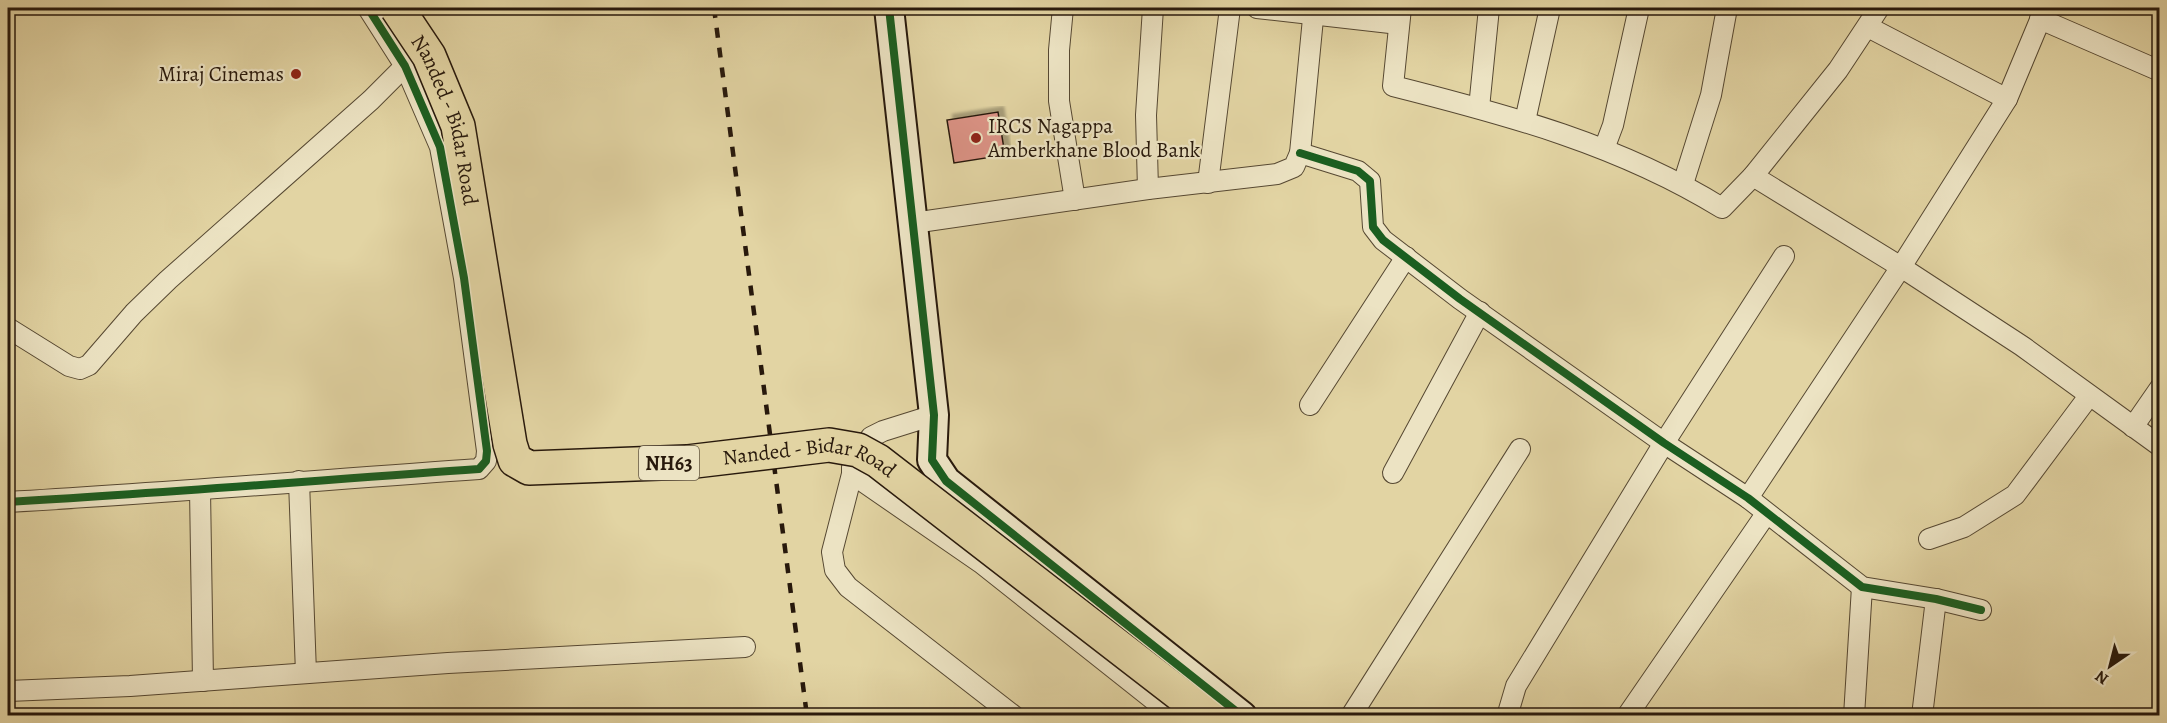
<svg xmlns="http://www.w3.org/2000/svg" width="2167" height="723" font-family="Alegreya,serif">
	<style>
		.building { fill: #dc9386; stroke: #28190c; stroke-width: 1.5; filter: url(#shadow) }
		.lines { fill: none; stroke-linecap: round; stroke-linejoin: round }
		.street-casing { stroke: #564832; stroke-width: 22 }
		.secondary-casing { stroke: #28190c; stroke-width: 32 }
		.street { stroke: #ece3c3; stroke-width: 20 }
		.secondary { stroke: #ece3c3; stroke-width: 28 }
		.rail { stroke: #28190c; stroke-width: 4.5; stroke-dasharray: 10 10; stroke-linecap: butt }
		.highway-bridge-casing { stroke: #28190c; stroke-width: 36; stroke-linecap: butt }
		.highway-bridge { stroke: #e2d4a3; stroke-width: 33 }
		.cycleway-casing { stroke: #ece3c3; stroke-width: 11 }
		.cycleway { stroke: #1b5e20; stroke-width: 8 }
		.poi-dot { fill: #8f2418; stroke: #ece3c3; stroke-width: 2 }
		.labels { text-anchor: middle; stroke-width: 4.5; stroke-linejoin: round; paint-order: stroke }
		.shield { fill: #ece3c3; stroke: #635643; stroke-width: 1.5 }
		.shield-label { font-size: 20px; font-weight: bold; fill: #28190c }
		.poi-label { font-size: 21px; fill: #28190c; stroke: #ece3c3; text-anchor: end }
		.street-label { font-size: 21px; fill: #28190c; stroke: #ece3c3 }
	</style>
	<defs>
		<filter id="shadow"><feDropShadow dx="5.5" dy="-5.5" stdDeviation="1.5" flood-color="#0004"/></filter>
	</defs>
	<rect width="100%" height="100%" fill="#e2d4a3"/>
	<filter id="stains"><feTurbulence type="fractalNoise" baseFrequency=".00333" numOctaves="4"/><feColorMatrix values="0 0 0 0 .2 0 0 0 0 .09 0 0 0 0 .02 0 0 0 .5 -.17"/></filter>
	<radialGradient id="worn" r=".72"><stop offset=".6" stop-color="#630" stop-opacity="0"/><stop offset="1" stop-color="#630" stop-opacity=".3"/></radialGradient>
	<!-- building -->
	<path class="building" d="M 998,112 L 1005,155 L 954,163 L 947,120 Z"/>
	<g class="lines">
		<!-- street casing -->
		<g class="street-casing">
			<g id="street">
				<path d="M 1063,8 L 1059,50 L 1059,101 L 1075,200"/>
				<path d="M 1257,8 L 1399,24"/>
				<path d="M 1401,8 L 1393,86 C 1508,115 1620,145 1722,208 L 1753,176 L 1838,70 L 1879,8"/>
				<path d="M 2040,19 L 2160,71"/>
				<path d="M 1868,27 L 2007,99"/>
				<path d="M 1479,108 L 1489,8"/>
				<path d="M 1525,121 L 1550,8"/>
				<path d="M 1604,149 L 1613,125 L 1639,8"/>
				<path d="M 1300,153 L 1358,171 L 1370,181 L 1373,227 L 1383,240 L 1460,299 L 1664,443 L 1748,498 L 1862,587 L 1936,599 L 1981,610"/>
				<path d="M 1753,176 L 1901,267 L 2022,346 L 2160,446"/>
				<path d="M 1208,183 L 1230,8"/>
				<path d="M 1683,184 L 1711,95 L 1727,8"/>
				<path d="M 1148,189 L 1146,115 L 1153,8"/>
				<path d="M 913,223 L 1148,189 L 1277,174 L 1294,167 L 1300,153 L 1314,8"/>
				<path d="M 8,328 L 69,366 L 80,369 L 89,365 L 134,313 L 168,280 L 371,100 L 405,66"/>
				<path d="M 1310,405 L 1406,257"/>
				<path d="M 934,415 L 883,431 L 871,437 L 852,467 L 852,474 L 981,563 L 1174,716"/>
				<path d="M 2133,427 L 2160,388"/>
				<path d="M 1393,473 L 1480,312"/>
				<path d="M 852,474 L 832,552 L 835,570 L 848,587 L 1014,716"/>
				<path d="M 299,481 L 306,673"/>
				<path d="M 200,490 L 203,681"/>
				<path d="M 1748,498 L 1901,267 L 2007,99 L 2045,8"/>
				<path d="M 8,502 C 165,493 322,480 479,469 L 486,461 L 487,451 L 464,278 L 440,147 L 405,66 L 368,8"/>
				<path d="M 1929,539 L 1964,527 L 2015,495 L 2089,396"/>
				<path d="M 8,691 L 130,686 L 448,663 L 745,647"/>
				<path d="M 1351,716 L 1520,449"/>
				<path d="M 1509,716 L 1508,713 L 1516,686 L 1664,443 L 1784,256"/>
				<path d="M 1627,716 L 1766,514"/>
				<path d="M 1854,716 L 1862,587"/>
				<path d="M 1922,716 L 1936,599"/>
			</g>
		</g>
		<!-- secondary casing -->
		<g class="secondary-casing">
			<path id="secondary" d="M 889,8 L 934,415 L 932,460 L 946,481 L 1242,716"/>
		</g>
		<!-- street -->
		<use href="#street" class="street"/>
		<!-- secondary -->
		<use href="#secondary" class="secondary"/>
		<!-- rail -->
		<path class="rail" d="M 714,8 L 807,716"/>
		<!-- highway-bridge casing -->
		<g class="highway-bridge-casing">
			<g id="highway-bridge">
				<path id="s1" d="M 397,8 L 429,56 L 458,126 L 510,444 L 515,460 L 529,468 L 687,462 L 829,445 L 858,450 L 878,461 L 1208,716"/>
			</g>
		</g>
		<!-- highway-bridge -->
		<use href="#highway-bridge" class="highway-bridge"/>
		<!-- cycleway casing -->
		<g class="cycleway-casing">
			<g id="cycleway">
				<path d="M 889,8 L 934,415 L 932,460 L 946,481 L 1242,716"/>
				<path d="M 1300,153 L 1358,171 L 1370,181 L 1373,227 L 1383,240 L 1460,299 L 1664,443 L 1748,498 L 1862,587 L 1936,599 L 1981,610"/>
				<path d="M 8,502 C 165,493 322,480 479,469 L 486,461 L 487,451 L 464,278 L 440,147 L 405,66 L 368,8"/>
			</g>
		</g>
		<!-- cycleway -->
		<use href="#cycleway" class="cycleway"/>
	</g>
	<!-- markers -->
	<g class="poi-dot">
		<circle cx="296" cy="74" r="6"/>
		<circle cx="976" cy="138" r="6"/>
	</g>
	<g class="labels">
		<!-- shield labels -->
		<rect class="shield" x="639" y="446" width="60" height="34" rx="4.5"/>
		<g class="shield-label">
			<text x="669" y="470">NH63</text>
		</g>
		<!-- poi labels -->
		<g class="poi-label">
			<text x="284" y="81">Miraj Cinemas</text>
			<text x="988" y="133" text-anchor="start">IRCS Nagappa<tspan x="988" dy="24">Amberkhane Blood Bank</tspan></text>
		</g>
		<!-- street labels -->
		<g class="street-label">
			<text dy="7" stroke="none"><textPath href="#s1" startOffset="124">Nanded - Bidar Road</textPath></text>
			<text dy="7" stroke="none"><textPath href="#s1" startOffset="772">Nanded - Bidar Road</textPath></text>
		</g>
	</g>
	<!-- margin -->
	<rect width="2167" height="723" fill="none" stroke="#e2d4a3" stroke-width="30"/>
	<rect x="9" y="9" width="2149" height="705" fill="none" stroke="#28190c" stroke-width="3"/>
	<rect x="15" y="15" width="2137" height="693" fill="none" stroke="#28190c" stroke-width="1.5"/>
	<!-- north arrow -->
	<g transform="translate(2110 666) rotate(215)" stroke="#ece3c3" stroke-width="4.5" paint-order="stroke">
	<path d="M0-4.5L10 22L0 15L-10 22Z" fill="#28190c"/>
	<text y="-9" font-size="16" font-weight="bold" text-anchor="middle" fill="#28190c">N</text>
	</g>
	<rect width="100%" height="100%" filter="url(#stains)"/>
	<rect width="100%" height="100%" fill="url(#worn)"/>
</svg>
